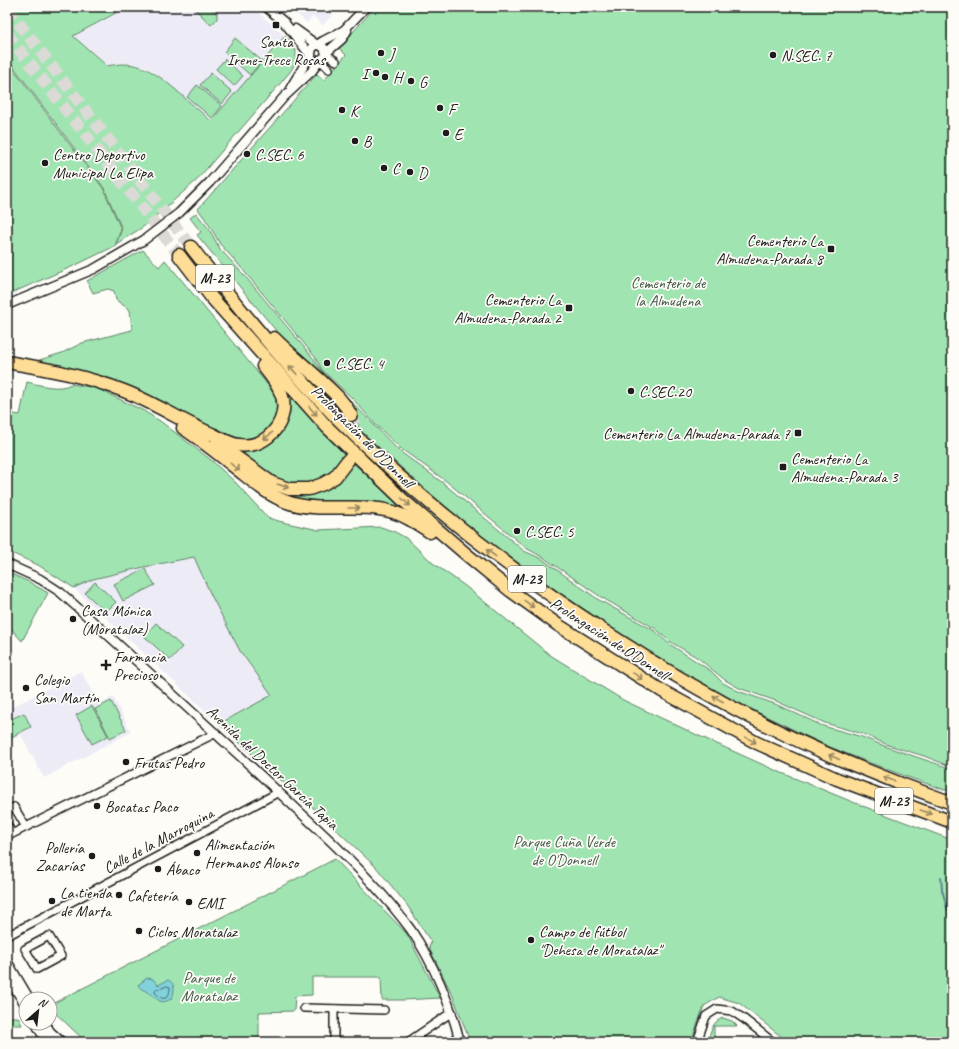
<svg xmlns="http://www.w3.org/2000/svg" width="959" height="1049" font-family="Caveat,sans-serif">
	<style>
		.built { fill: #edebf6 }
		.green { fill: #a0e5b1; stroke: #5e8066 }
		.water { fill: #81d2da; stroke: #59898e }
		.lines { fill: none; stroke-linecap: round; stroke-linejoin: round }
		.shore { stroke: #446568; stroke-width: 1 }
		.stream { stroke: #59898e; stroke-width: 2 }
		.motorway-tunnel { stroke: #dbdad6; stroke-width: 12; stroke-dasharray: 12 6; stroke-linecap: butt }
		.minor-casing { stroke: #1c1c1c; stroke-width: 10 }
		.tertiary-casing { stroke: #1c1c1c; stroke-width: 11 }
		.secondary-casing { stroke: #1c1c1c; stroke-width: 12 }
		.motorway-casing { stroke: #1c1c1c; stroke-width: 15 }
		.minor { stroke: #fdfcf7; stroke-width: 7 }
		.tertiary { stroke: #fdfcf7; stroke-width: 8 }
		.secondary { stroke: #fdfcf7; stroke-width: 9 }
		.motorway { stroke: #fedd96; stroke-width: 12 }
		.oneway { stroke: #98865f }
		.poi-dot { fill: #1c1c1c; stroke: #fdfcf7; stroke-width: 1.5 }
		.labels { text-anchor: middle; stroke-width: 3.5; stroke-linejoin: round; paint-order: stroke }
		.shield { fill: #fdfcf7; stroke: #605f5e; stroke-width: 1 }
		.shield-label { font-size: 15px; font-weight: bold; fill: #1c1c1c }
		.poi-label { font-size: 16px; fill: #1c1c1c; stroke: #fdfcf7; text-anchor: start }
		.park-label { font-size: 16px; fill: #445849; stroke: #fdfcf7 }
		.street-label { font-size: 16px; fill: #1c1c1c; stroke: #fdfcf7 }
	</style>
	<rect width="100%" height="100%" fill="#fdfcf7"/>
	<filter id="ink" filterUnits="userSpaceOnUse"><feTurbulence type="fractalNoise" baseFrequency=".025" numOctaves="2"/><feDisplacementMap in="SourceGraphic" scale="8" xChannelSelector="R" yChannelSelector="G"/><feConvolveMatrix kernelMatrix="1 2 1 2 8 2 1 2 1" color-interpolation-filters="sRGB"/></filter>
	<g filter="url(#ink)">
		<!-- built -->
		<g class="built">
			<path d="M 129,7 L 252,7 L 285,36 L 212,120 L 153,71 L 143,66 L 129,63 L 117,63 L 107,65 L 74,36 Z"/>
			<path d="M 289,7 L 339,7 L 323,25 L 313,16 L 307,23 Z"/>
			<path d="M 194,557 L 211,595 L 240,651 L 272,695 L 219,724 L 74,588 L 93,579 L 144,567 Z"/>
			<path d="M 81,671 L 99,705 L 113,697 L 131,732 L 44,778 L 21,735 L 7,742 L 7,710 Z"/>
		</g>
		<!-- green -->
		<g class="green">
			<path d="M 7,7 L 127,7 L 73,36 L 107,66 C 138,59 153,71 176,90 C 188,101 200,111 211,121 L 285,36 L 294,45 L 292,48 L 296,50 C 296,59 295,65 290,72 L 196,181 L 143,227 L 116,244 L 122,229 L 104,188 L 7,58 Z"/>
			<path d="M 198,7 L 209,7 L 217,14 L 217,19 L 211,25 L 196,10 Z"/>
			<path d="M 375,7 L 952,7 L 952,767 L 924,756 L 888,745 L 863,734 L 825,723 L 776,701 L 739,688 L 725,680 L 698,658 L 669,641 L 656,629 L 601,597 L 544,558 L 526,548 L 446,481 L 400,448 L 375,424 L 353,399 L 322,370 L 315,357 L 297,335 L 238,264 L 220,244 L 208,223 L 198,209 L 317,74 L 324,80 L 346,55 L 339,48 Z"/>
			<path d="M 235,38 L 262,61 L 250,75 L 224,52 Z"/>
			<path d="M 225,59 L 243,76 L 234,86 L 216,69 Z"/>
			<path d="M 7,60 L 64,137 L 103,188 L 121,229 L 115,246 L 78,264 L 7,295 Z"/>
			<path d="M 211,73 L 232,92 L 222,104 L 200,85 Z"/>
			<path d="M 197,85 L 222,106 L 212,118 L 187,97 Z"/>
			<path d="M 196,213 L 209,229 L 220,249 L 244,275 L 313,358 L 321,370 L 398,450 L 443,483 L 524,551 L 542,559 L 599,600 L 655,631 L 668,643 L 711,671 L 723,683 L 738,691 L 775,704 L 823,726 L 862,737 L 887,747 L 952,769 L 952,792 C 911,779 870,763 830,747 C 814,740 798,732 782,724 C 686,679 596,622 511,559 C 457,519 408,474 359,429 L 356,416 L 278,333 L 197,235 L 201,232 L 190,218 Z"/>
			<path d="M 143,250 L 159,267 L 165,260 L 267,384 C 269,388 274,393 275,397 C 283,425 258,442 233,440 C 192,419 153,393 109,378 C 84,370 59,367 33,362 L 62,353 L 82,343 L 132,330 L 130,310 L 116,300 L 114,291 L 108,289 L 93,293 L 87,281 Z"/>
			<path d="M 27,382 C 40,385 59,391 71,384 L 96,388 L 142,410 L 160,421 L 211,460 L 235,482 L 268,518 L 286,523 L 319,530 L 381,527 L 395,532 L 406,538 L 434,564 L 465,586 L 550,655 L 623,700 L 697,735 L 777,771 L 860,805 L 952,840 L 952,1042 L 788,1042 L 739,1003 L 719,997 L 704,1006 L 691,1042 L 470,1042 L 453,996 L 429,948 L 431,942 L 407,905 L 376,867 L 291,787 L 285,784 L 219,724 L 272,695 L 240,651 L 211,595 L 194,557 L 144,567 L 93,579 L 74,588 L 38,565 L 7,551 L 7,413 L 20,415 Z"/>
			<path d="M 287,393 L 345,455 C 341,462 336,470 330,475 C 299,499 263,473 241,450 L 273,440 Z"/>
			<path d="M 215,446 L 301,494 L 351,461 L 409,513 L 301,502 L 280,496 Z"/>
			<path d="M 145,569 L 155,585 L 123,601 L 114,584 Z"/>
			<path d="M 7,572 L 29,582 L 48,593 L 22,641 L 7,624 Z"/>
			<path d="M 95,582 L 116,602 L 106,612 L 85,593 Z"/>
			<path d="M 156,623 L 182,647 L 170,660 L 144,636 Z"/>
			<path d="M 111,701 L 126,730 L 110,738 L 95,709 Z"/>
			<path d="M 92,706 L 108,736 L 92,744 L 76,715 Z"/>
			<path d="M 24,713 L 31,727 L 7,739 L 7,721 Z"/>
			<path d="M 335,859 L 407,934 L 440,998 L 403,1000 L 382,1000 L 381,977 L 312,977 L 312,995 L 295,996 L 294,1011 L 259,1012 L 259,1042 L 86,1042 L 50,1008 L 50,1005 Z"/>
			<path d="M 7,1017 L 18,1017 L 22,1025 L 7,1025 Z"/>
			<path d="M 723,1018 L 732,1021 L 737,1026 L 714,1026 L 714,1042 L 707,1042 C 711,1032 712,1021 723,1018 Z"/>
		</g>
		<!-- water -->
		<path class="water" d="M 147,978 L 153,979 L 158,985 L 168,980 C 176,983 175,993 171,999 C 158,1006 159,998 149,993 C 145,990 141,990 138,985 Z"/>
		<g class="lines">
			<!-- shore -->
			<path class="shore" d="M 167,986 L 170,987 C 170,1000 162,1002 155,992 L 156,989 L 162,988 Z"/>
			<!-- stream -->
			<path class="stream" d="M 941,877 L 942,890 L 952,924"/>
			<!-- motorway-tunnel -->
			<g class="motorway-tunnel">
				<path d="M 7,8 L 191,247"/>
				<path d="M 7,34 L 179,255"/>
				<path d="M 348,459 C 356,444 357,430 351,415"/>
			</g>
			<!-- minor casing -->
			<g class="minor-casing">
				<g id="minor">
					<path d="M 326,54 L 336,61"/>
					<path d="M 320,60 L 329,69"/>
					<path d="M 7,811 L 14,807 L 26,827"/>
					<path d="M 7,824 L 12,834 L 216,733"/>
					<path d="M 7,936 L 279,792"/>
					<path d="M 49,936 L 61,956 L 37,969 L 25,949 Z"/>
					<path d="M 304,1008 L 384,1010"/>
					<path d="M 334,1042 L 334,1009"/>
					<path d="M 408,1042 L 452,1012"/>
					<path d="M 697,1042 L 706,1016 L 717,1009 L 732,1011 L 744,1019 L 773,1042"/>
				</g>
			</g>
			<!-- tertiary casing -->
			<g class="tertiary-casing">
				<g id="tertiary">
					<path d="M 266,7 L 284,22 L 311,56"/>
					<path d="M 295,29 L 317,45"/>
					<path d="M 326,53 L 342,39 L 347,31"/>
					<path d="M 291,87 L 311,54 L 312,48 L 323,41 L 344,30 L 366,7"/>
					<path d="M 7,305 L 94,269 L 144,240 L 179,213 L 210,182 L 284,97 L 312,71 L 320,60 L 325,57 L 326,53 L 324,48 L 320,45 L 317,45"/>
					<path d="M 7,564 L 40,579 L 60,592 C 121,646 181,702 241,757 C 267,781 292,805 318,829 C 351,860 384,893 411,930 C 433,962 451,1005 460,1042"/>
				</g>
			</g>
			<!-- secondary casing -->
			<g class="secondary-casing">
				<g id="secondary">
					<path d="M 7,962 L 29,999"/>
					<path d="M 7,975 L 26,1005"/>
					<path d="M 36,1023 L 47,1042"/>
					<path d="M 44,1023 L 50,1032 L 61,1042"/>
				</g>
			</g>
			<!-- motorway casing -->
			<g class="motorway-casing">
				<g id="motorway">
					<path d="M 191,247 C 236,305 283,362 334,415 C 418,499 512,572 612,636 C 686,684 763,727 844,761 C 880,776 916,790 952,803"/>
					<path d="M 179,255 L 212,298 L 327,427 L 403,500 L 466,554 L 511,591 L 558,625 L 662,691 L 757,743 L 837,779 L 952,822"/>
					<path d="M 274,338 C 289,353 305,366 320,380 C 332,391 343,400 351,415"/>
					<path d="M 7,362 C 47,369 86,376 124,391 C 155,403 183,422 214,435 C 222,439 230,444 239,445 C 264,449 287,425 283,400 C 280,387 271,376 263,366"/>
					<path d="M 183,428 C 203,441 222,457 241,472 C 256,484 271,497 290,503 C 323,513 359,502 393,512 C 407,516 418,524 430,532"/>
					<path d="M 217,443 L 272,483 L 289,489 L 309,489 L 323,484 L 335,477 L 348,460"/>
				</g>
			</g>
			<!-- minor -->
			<use href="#minor" class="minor"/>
			<!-- tertiary -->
			<use href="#tertiary" class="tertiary"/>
			<!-- secondary -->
			<use href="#secondary" class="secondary"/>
			<!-- motorway -->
			<use href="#motorway" class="motorway"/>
		</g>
		<!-- one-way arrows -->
		<defs><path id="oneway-shaft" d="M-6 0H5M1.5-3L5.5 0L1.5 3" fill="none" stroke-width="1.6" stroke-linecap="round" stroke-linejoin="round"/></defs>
		<g class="oneway">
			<use href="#oneway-shaft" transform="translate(293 370) rotate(-133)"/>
			<use href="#oneway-shaft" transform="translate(313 411) rotate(48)"/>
			<use href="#oneway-shaft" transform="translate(268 436) rotate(141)"/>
			<use href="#oneway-shaft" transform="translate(235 467) rotate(38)"/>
			<use href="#oneway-shaft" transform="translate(283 486) rotate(19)"/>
			<use href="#oneway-shaft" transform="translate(406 502) rotate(42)"/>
			<use href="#oneway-shaft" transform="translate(354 508)"/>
			<use href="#oneway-shaft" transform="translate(491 553) rotate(-143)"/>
			<use href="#oneway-shaft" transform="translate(529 604) rotate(36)"/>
			<use href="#oneway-shaft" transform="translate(638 676) rotate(32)"/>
			<use href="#oneway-shaft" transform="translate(718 699) rotate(-152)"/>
			<use href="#oneway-shaft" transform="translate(751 740) rotate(29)"/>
			<use href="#oneway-shaft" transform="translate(834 757) rotate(-156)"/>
			<use href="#oneway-shaft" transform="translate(889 779) rotate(-159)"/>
			<use href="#oneway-shaft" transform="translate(926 812) rotate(20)"/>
		</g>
	</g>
	<!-- markers -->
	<g class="poi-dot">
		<rect x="272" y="21" width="8" height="8" rx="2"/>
		<circle cx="381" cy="53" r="4"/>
		<circle cx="773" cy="55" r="4"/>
		<circle cx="376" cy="73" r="4"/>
		<circle cx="385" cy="77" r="4"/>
		<circle cx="411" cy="81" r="4"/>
		<circle cx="440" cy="108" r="4"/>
		<circle cx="342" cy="110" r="4"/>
		<circle cx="446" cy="133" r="4"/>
		<circle cx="355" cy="141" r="4"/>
		<circle cx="247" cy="154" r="4"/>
		<circle cx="45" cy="163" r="4"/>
		<circle cx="384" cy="168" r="4"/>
		<circle cx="410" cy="172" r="4"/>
		<rect x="827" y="245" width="8" height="8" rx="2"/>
		<rect x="565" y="304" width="8" height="8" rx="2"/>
		<circle cx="327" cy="363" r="4"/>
		<circle cx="631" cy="391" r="4"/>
		<rect x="794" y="429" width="8" height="8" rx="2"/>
		<rect x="779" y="463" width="8" height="8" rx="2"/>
		<circle cx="517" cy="531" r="4"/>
		<circle cx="73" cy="619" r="4"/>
		<path d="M104 659h4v4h4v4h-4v4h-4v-4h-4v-4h4z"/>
		<circle cx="26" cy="688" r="4"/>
		<circle cx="126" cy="762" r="4"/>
		<circle cx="97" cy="806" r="4"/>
		<circle cx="197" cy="853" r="4"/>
		<circle cx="92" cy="856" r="4"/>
		<circle cx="158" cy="869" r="4"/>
		<circle cx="119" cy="895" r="4"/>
		<circle cx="52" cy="901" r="4"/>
		<circle cx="189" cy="902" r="4"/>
		<circle cx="139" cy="931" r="4"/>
		<circle cx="531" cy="940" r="4"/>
	</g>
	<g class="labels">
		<!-- shield labels -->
		<g class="shield">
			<rect x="196" y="265" width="38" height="26" rx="3"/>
			<rect x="508" y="566" width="38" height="26" rx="3"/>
			<rect x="875" y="788" width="38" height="26" rx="3"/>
		</g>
		<g class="shield-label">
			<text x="215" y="283">M-23</text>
			<text x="527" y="584">M-23</text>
			<text x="894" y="806">M-23</text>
		</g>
		<!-- poi labels -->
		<g class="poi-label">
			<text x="276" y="47" text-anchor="middle">Santa<tspan x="276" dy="18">Irene-Trece Rosas</tspan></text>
			<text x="389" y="59">J</text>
			<text x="781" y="61">N.SEC. 7</text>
			<text x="368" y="79" text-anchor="end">I</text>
			<text x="393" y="83">H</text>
			<text x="419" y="87">G</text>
			<text x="448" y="114">F</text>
			<text x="350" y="116">K</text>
			<text x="454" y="139">E</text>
			<text x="363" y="147">B</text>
			<text x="53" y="160">Centro Deportivo<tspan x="53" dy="18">Municipal La Elipa</tspan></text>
			<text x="255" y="160">C.SEC. 6</text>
			<text x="392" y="174">C</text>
			<text x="418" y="178">D</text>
			<text x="823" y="246" text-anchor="end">Cementerio La<tspan x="823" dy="18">Almudena-Parada 8</tspan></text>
			<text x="561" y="305" text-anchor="end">Cementerio La<tspan x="561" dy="18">Almudena-Parada 2</tspan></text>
			<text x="335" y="369">C.SEC. 4</text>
			<text x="639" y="397">C.SEC.20</text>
			<text x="790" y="439" text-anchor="end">Cementerio La Almudena-Parada 7</text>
			<text x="791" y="464">Cementerio La<tspan x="791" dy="18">Almudena-Parada 3</tspan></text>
			<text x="525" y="537">C.SEC. 5</text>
			<text x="81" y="616">Casa Mónica<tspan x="81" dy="18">(Moratalaz)</tspan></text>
			<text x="114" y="662">Farmacia<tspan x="114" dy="18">Precioso</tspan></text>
			<text x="34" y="685">Colegio<tspan x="34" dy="18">San Martín</tspan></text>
			<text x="134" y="768">Frutas Pedro</text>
			<text x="105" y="812">Bocatas Paco</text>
			<text x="205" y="850">Alimentación<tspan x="205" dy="18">Hermanos Alonso</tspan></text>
			<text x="84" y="853" text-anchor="end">Pollería<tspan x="84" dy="18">Zacarías</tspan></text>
			<text x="166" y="875">Ábaco</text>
			<text x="60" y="898">La tienda<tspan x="60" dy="18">de Marta</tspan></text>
			<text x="127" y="901">Cafetería</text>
			<text x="197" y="908">EMI</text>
			<text x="147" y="937">Ciclos Moratalaz</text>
			<text x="539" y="937">Campo de fútbol<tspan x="539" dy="18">"Dehesa de Moratalaz"</tspan></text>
		</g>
		<!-- park labels -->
		<g class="park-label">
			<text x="668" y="288">Cementerio de<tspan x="668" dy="18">la Almudena</tspan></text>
			<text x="564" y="847">Parque Cuña Verde<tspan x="564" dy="18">de O'Donnell</tspan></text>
			<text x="209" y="983">Parque de<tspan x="209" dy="18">Moratalaz</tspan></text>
		</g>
		<!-- street labels -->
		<g class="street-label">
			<text transform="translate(363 436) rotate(45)" y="6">Prolongación de O'Donnell</text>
			<text transform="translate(610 638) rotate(33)" y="6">Prolongación de O'Donnell</text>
			<text transform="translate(273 767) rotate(43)" y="6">Avenida del Doctor García Tapia</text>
			<text transform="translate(158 840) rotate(-28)" y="6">Calle de la Marroquina</text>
		</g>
	</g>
	<!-- margin -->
	<rect width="959" height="1049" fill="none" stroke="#fdfcf7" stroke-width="24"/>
	<rect x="12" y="12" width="935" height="1025" fill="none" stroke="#1c1c1c" stroke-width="1.5" filter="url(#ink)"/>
	<!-- north arrow -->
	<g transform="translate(38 1011) rotate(28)"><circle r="19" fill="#fdfcf7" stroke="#a3a29f"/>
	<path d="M0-3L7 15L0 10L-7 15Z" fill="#1c1c1c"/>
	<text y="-6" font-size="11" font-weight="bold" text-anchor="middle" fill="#1c1c1c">N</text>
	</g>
</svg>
